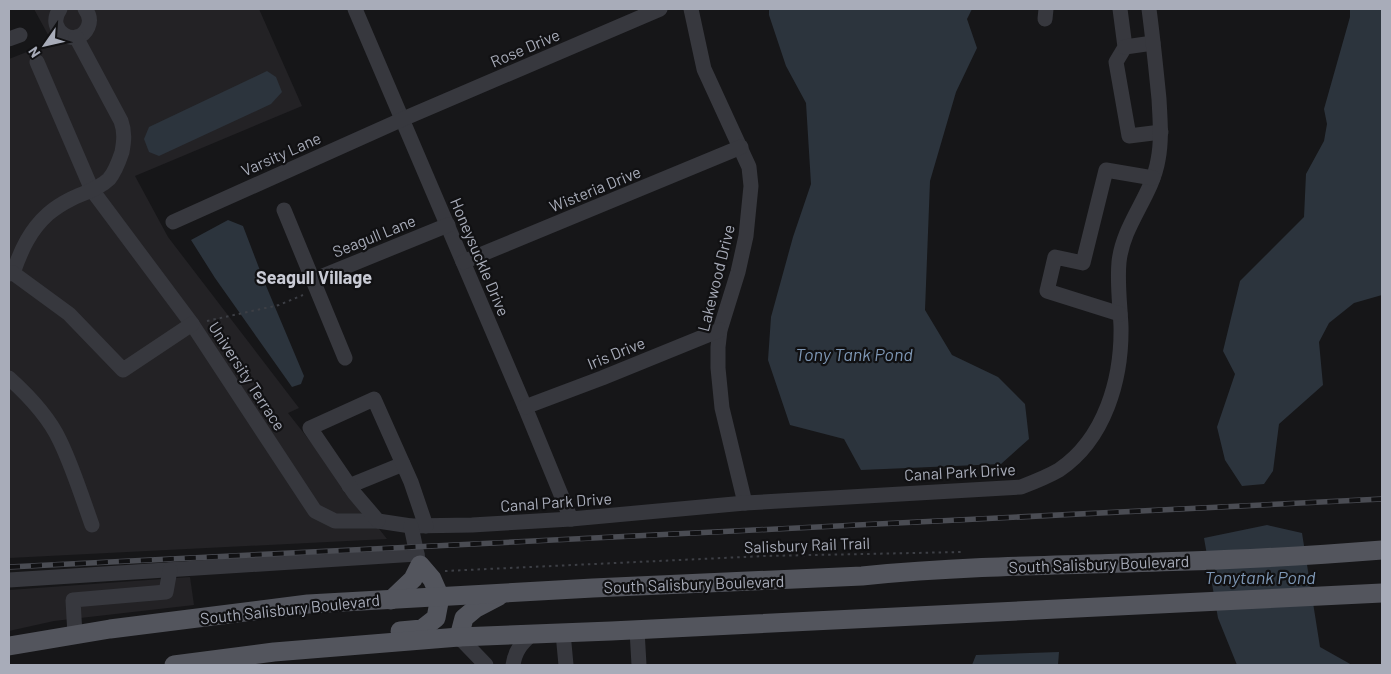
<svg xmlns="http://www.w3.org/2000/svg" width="1391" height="674" font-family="Barlow,sans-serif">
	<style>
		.built { fill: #232225 }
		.water { fill: #2c343d }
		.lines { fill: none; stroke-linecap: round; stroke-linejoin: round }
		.path { stroke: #3d3f45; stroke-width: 2; stroke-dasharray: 2.5 4; stroke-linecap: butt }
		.minor { stroke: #37383e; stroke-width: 15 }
		.major { stroke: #53555d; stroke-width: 19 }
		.rail-casing { stroke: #4a4c53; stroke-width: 5.5 }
		.rail { stroke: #111113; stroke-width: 4; stroke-dasharray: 11; stroke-linecap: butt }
		.labels { text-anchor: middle; stroke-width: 4.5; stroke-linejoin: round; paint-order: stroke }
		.street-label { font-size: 16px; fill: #a8acb9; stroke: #111113 }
		.neighbourhood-label { font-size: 18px; font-weight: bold; fill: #c9cbd5; stroke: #111113 }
		.water-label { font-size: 18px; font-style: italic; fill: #7e97b5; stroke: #111113 }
	</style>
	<rect width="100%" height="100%" fill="#161618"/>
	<!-- built -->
	<g class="built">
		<path d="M 34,9 L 259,9 L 302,106 L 135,176 L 168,237 L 299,408 L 288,413 L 387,539 L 9,558 L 9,59 L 52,42 Z"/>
		<path d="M 190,577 L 194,605 L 54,621 L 9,631 L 9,590 Z"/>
	</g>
	<!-- water -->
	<g class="water">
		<path d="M 769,9 L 972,9 L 967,19 L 977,48 L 956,92 L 930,181 L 925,310 L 952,355 L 998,377 L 1025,404 L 1029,439 L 1001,464 L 861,470 L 844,439 L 790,425 L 768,360 L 771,317 L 793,237 L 811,184 L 806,103 L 786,66 L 769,15 Z"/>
		<path d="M 1350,9 L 1382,9 L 1382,295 L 1354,303 L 1329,323 L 1319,342 L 1323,385 L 1279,424 L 1273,471 L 1264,484 L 1242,486 L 1225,460 L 1217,427 L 1235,374 L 1223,351 L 1240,281 L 1304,217 L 1306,174 L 1324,141 L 1327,124 L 1324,109 L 1350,17 Z"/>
		<path d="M 267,71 L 276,77 L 282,92 L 271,104 L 159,156 L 149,152 L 144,139 L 149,127 Z"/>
		<path d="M 228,220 L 243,226 L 264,281 L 304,376 L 301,384 L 292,387 L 215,278 L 191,240 Z"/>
		<path d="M 1267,525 L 1302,533 L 1320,647 L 1352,665 L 1237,665 L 1218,618 L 1204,538 Z"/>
		<path d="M 1059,652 L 1058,665 L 972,665 L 976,655 Z"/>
	</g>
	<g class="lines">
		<!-- path -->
		<g class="path">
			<path d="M 207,321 L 279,305 L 303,295"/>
			<path d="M 445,571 L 765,556 L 963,552"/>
		</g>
		<!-- minor -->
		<g class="minor">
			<path d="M 60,9 C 44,31 78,50 88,27 C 91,20 89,14 85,9"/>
			<path d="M 355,9 L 525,407 L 571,519"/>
			<path d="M 691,9 L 704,69 L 749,167 L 751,186 L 746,236 L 738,272 L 720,330 L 718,347 L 718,368 L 722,408 L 745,503"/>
			<path d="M 1120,9 L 1125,47 L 1116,62 L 1129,136 L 1161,132"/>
			<path d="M 1045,19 L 1046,9"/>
			<path d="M 9,39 L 20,35"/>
			<path d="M 1125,47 L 1153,43"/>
			<path d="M 37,62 L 92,190 L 192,324 L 315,511 L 335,521 L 378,521 L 411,526 L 472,525 L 571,519 L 745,503 L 1021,487 C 1034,482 1047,477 1059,470 C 1105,439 1122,379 1121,326 C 1120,305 1117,283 1119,262 C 1123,224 1152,196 1158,160 C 1162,140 1160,119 1159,99 C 1156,69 1153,39 1149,9"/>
			<path d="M 284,210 L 345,358"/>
			<path d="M 173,222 L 403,119 L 660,9"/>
			<path d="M 463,262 L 741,147"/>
			<path d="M 13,273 C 21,250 30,230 48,214 C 55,208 63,203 71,199 C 83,193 99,189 109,179 C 115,172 119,161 122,152 C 124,141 125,132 121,121 L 76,37"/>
			<path d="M 9,274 L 13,273 L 69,314 L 123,370 L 192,324"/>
			<path d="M 313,280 L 448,225"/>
			<path d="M 1120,314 L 1047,291 L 1055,257 L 1083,263 L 1106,170 L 1153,178"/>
			<path d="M 9,378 C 29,396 49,417 60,441 C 73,468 82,497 92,525"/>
			<path d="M 525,407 L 602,378 L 720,330"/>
			<path d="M 349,486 L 403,464"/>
			<path d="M 378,521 L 355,494 L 310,428 L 374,399 L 411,482 L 426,526"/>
			<path d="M 411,526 L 419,564"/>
			<path d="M 9,580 L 417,554"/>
			<path d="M 637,630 L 639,665"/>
			<path d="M 563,633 L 566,665"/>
			<path d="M 75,635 L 73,600 L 166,592 L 170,570"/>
			<path d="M 459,637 L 486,665"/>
			<path d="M 513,665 C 515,651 521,644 531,635"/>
		</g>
		<!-- major -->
		<g class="major">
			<path d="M 391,600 L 413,579 L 420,565 L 432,579 L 440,597 L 436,618 L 422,629 L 400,631"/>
			<path d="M 459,637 L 464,618 L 476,608 L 499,596"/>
			<path d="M 9,646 L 110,629 L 308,604 L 593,588 L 862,576 C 971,565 1080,565 1189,561 C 1253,559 1318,555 1382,550"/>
			<path d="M 174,665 L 274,652 L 459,637 L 611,631 L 1382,593"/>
		</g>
		<!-- rail casing -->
		<g class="rail-casing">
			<path id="rail" d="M 9,567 L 1382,499"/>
		</g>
		<!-- rail -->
		<use href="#rail" class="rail"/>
	</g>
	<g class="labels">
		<!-- street labels -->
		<g class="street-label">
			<text transform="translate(525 48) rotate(-23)" y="6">Rose Drive</text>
			<text transform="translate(281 154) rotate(-24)" y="6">Varsity Lane</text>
			<text transform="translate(595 189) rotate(-22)" y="6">Wisteria Drive</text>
			<text transform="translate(374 236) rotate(-22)" y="6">Seagull Lane</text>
			<text transform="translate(480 257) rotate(67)" y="6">Honeysuckle Drive</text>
			<text transform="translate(716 278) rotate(-76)" y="6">Lakewood Drive</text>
			<text transform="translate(616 353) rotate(-22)" y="6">Iris Drive</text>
			<text transform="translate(247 376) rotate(57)" y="6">University Terrace</text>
			<text transform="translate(960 472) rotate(-3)" y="6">Canal Park Drive</text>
			<text transform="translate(556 502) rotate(-4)" y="6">Canal Park Drive</text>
			<text transform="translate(807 545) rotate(-2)" y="6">Salisbury Rail Trail</text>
			<text transform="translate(1099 564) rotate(-2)" y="6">South Salisbury Boulevard</text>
			<text transform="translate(694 584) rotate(-2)" y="6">South Salisbury Boulevard</text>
			<text transform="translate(290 609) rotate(-6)" y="6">South Salisbury Boulevard</text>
		</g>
		<!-- neighbourhood labels -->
		<g class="neighbourhood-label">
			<text x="314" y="284">Seagull Village</text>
		</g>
		<!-- water labels -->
		<g class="water-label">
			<text x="854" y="361">Tony Tank Pond</text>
			<text x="1260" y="584">Tonytank Pond</text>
		</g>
	</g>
	<!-- border -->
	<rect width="1391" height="674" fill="none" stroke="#a8acb9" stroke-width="20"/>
	<!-- north arrow -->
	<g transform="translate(45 45) rotate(236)" stroke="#111113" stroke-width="4" paint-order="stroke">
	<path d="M0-4L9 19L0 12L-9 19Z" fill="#a8acb9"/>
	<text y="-8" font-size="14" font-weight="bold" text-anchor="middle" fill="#a8acb9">N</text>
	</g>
</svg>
